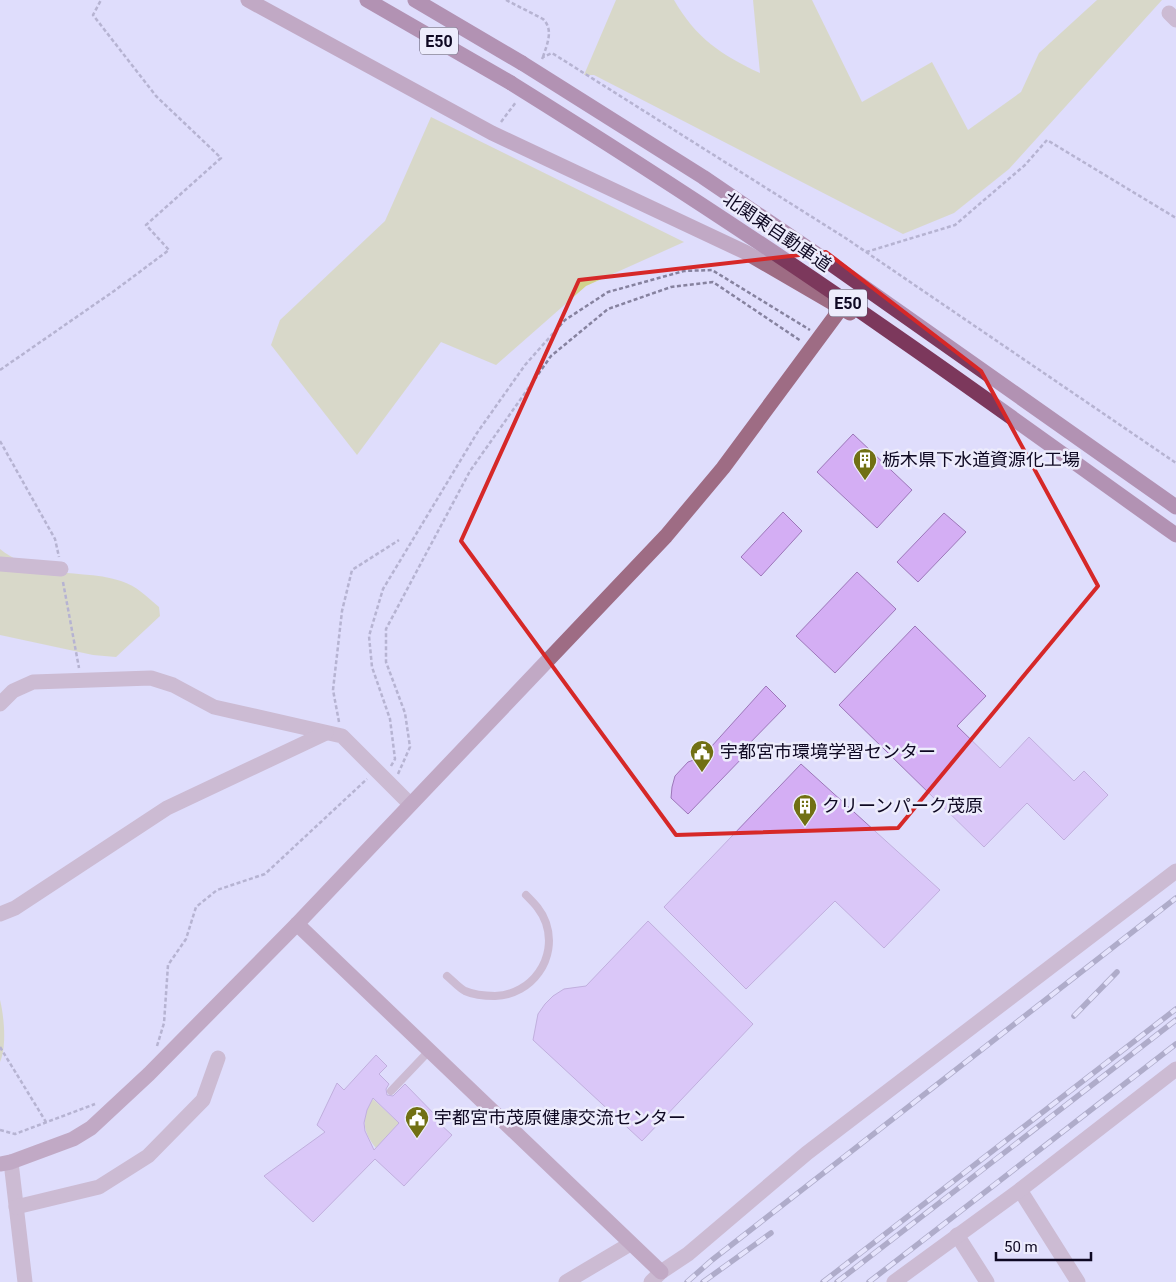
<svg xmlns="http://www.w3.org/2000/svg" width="1176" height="1282" font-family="Roboto,'Noto Sans JP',sans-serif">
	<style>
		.green { fill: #d1d38d }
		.building { fill: #d4aef4; stroke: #9c77b9; fill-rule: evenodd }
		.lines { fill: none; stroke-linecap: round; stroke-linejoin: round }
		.path { stroke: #86829f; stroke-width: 2.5; stroke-dasharray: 4 2.5; stroke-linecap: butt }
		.lane { stroke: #b592a2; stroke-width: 8 }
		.street { stroke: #b592a2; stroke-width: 15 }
		.secondary { stroke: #9e6c84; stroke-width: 15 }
		.highway { stroke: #7c385c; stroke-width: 15 }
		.rail-casing { stroke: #75718e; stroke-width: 5.5 }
		.rail { stroke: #edecfc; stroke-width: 4; stroke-dasharray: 11; stroke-linecap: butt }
		.highway-bridge { stroke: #7c385c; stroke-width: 15 }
		.marked { fill: none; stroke: #d62828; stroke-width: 4; stroke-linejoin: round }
		.labels { text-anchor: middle; stroke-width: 5; stroke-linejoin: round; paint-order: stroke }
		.shield { fill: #edecfc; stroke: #514c63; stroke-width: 1 }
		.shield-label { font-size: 16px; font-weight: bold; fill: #0e0822 }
		.street-label { font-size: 18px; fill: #0e0822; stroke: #edecfc }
		.poi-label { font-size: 18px; fill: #0e0822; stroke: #edecfc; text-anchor: start }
	</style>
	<rect width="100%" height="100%" fill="#dfddfc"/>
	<!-- green -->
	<g class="green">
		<path d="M 616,0 L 674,0 C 696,38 721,55 760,73 L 753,0 L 812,0 L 862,102 L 932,62 L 968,130 L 1021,92 L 1039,53 L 1097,0 L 1162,0 L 1009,169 L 954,213 L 903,234 L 594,75 L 584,75 Z"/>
		<path d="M 431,117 L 684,242 L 586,286 L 496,365 L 441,342 L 357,455 L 271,345 L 280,320 L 385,221 Z"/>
		<path d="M 0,549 C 11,558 31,568 45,570 C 70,575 97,573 121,581 C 137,586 147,597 159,607 L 160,616 L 116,657 L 93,655 L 0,635 Z"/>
		<path d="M 0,1000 C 4,1016 7,1046 0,1062 Z"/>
		<path d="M 373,1099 L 399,1123 L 376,1148 C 362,1132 361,1116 373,1099 Z"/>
	</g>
	<!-- building -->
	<g class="building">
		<path d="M 853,434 L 912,490 L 877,528 L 817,472 Z"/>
		<path d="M 783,512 L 802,531 L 761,576 L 741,557 Z"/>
		<path d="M 944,513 L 966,532 L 918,582 L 897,562 Z"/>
		<path d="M 857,572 L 896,609 L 835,673 L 796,636 Z"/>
		<path d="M 915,626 L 986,696 L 957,726 L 1000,768 L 1029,737 L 1074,781 L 1084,771 L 1108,795 L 1064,840 L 1027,803 L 984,847 L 839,705 Z"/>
		<path d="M 766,686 L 786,706 L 744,749 L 748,752 L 688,814 L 671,798 L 672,787 L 675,776 L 688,762 L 702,757 Z"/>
		<path d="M 801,764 L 940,890 L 884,948 L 835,901 L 746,989 L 664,907 Z"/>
		<path d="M 648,921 L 753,1024 L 642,1141 L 533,1040 L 538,1014 L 545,1004 L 553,996 L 564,989 L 586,986 Z"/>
		<path d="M 376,1055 L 387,1066 L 379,1074 L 389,1084 L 386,1089 L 387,1095 L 393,1096 L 405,1084 L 442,1122 L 440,1124 L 452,1135 L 404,1186 L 375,1159 L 313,1222 L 264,1176 L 325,1132 L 317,1125 L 337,1083 L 344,1090 ZM 373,1098 L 399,1123 L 374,1150 L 365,1131 L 364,1123 L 367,1110 Z"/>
	</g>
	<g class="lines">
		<!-- path -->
		<g class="path">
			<path d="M 506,0 L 543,19 C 554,30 547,44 543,57"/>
			<path d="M 542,59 L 543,57 L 552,53 L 847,239 L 1176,463"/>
			<path d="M 501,122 L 516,102"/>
			<path d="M 866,252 L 955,225 L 1025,165 L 1047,140 L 1176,218"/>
			<path d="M 0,370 L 114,291 L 169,250 L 146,225 L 221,158 L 156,96 L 93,15 L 101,0"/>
			<path d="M 0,441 L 55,539 L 59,557"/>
			<path d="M 63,582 L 79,668"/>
			<path d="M 339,722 L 333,690 L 342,611 L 352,570 L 399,540"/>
			<path d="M 391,766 L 395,759 L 390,719 L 372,667 L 369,636 L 383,589 L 477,433 L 525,365 L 565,320 L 608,292 L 684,271 L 712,270 L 810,330"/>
			<path d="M 398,774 L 410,747 L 405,713 L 386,662 L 386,629 L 470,471 L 551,356 L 608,309 L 671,287 L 713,282 L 801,341"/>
			<path d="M 157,1046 L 164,1023 L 168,965 L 186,939 L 196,907 L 217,890 L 265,874 L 367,779"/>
			<path d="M 0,1047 L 46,1122"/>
			<path d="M 0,1130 L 15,1134 L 95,1104"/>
		</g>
		<!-- lane -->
		<g class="lane">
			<path d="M 447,976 C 453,981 459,988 465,991 C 474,995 485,996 495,996 C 532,995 558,958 546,923 C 542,911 534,903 526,895"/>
			<path d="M 391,1091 L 429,1051"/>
		</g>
		<!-- street -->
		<g class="street">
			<path d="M 1169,13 L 1176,20"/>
			<path d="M 0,564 L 61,569"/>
			<path d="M 0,704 L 13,691 L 33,682 L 151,678 L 173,685 L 214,707 L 342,736 L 410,804"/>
			<path d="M 0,914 L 15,908 L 167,808 L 326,733"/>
			<path d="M 11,1162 L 25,1282"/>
			<path d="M 1020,1190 L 1078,1282"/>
			<path d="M 16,1207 L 99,1187 L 148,1156 L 203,1100 L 218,1058"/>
			<path d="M 957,1235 L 987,1282"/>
			<path d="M 566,1282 L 630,1244"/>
			<path d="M 651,1282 L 661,1272 L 688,1254 L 807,1153 L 1176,871"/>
			<path d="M 894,1282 L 1020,1190 L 1176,1069"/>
		</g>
		<!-- secondary -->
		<g class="secondary">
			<path d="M 248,0 L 492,133 L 745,252 L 850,313"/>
			<path d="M 297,924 L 661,1272"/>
			<path d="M 0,1164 L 11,1162 L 73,1139 L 91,1128 L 149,1074 L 297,924 L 666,536 L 723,468 L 842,307"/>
		</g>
		<!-- highway -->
		<g class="highway">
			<path d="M 367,0 L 511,83"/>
			<path d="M 415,0 L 522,63"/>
		</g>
		<!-- rail casing -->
		<g class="rail-casing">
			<g id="rail">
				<path d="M 1074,1016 L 1117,972"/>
				<path d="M 687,1282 L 712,1260 L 1176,898"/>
				<path d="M 703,1282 L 771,1233"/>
				<path d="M 823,1282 L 1176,1009"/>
				<path d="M 837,1282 L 1176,1020"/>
				<path d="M 869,1282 L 1176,1044"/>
			</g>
		</g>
		<!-- rail -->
		<use href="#rail" class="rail"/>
		<!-- highway-bridge -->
		<g class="highway-bridge">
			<path d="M 522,63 L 703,177 L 834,266 L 1176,507"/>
			<path d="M 511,83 C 641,164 770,248 896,336 C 990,401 1083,469 1176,535"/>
		</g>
	</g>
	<!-- marked area -->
	<path d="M0 0H1176V1282H0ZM 826,252 L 981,371 L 1098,586 L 898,828 L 676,835 L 461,541 L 579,280 Z" fill="#dfddfc" fill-opacity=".55" fill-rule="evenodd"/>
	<path class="marked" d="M 826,252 L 981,371 L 1098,586 L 898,828 L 676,835 L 461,541 L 579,280 Z"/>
	<!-- icons -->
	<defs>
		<g id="building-pin" transform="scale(1.25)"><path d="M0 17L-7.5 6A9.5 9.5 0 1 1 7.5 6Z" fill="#717013" stroke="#edecfc"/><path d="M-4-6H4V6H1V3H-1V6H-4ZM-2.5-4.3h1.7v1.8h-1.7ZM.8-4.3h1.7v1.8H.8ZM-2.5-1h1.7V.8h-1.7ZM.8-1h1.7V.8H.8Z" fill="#fff"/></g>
		<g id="civic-pin" transform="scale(1.25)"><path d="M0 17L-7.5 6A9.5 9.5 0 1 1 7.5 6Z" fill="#717013" stroke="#edecfc"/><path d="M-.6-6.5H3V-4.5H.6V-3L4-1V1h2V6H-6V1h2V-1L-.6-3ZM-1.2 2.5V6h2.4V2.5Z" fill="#fff"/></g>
	</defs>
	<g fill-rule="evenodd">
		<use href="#building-pin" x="865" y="460"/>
		<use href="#civic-pin" x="702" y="752"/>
		<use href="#building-pin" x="805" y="806"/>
		<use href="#civic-pin" x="417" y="1118"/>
	</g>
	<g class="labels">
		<!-- shield labels -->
		<g class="shield">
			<rect x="420" y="27.5" width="38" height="27" rx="4"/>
			<rect x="829" y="289.5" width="38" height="27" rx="4"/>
		</g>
		<g class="shield-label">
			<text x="439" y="47">E50</text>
			<text x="848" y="309">E50</text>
		</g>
		<!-- street labels -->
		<g class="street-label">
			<text transform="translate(777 232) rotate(34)" y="6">北関東自動車道</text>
		</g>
		<!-- poi labels -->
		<g class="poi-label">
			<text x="882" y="466">栃木県下水道資源化工場</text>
			<text x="720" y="758">宇都宮市環境学習センター</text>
			<text x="822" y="812">クリーンパーク茂原</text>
			<text x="434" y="1124">宇都宮市茂原健康交流センター</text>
		</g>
	</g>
	<!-- scale -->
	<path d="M996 1252v8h95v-8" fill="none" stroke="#0e0822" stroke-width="2.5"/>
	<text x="1004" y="1252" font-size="15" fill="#0e0822" stroke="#edecfc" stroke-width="4" paint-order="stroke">50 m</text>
</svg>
